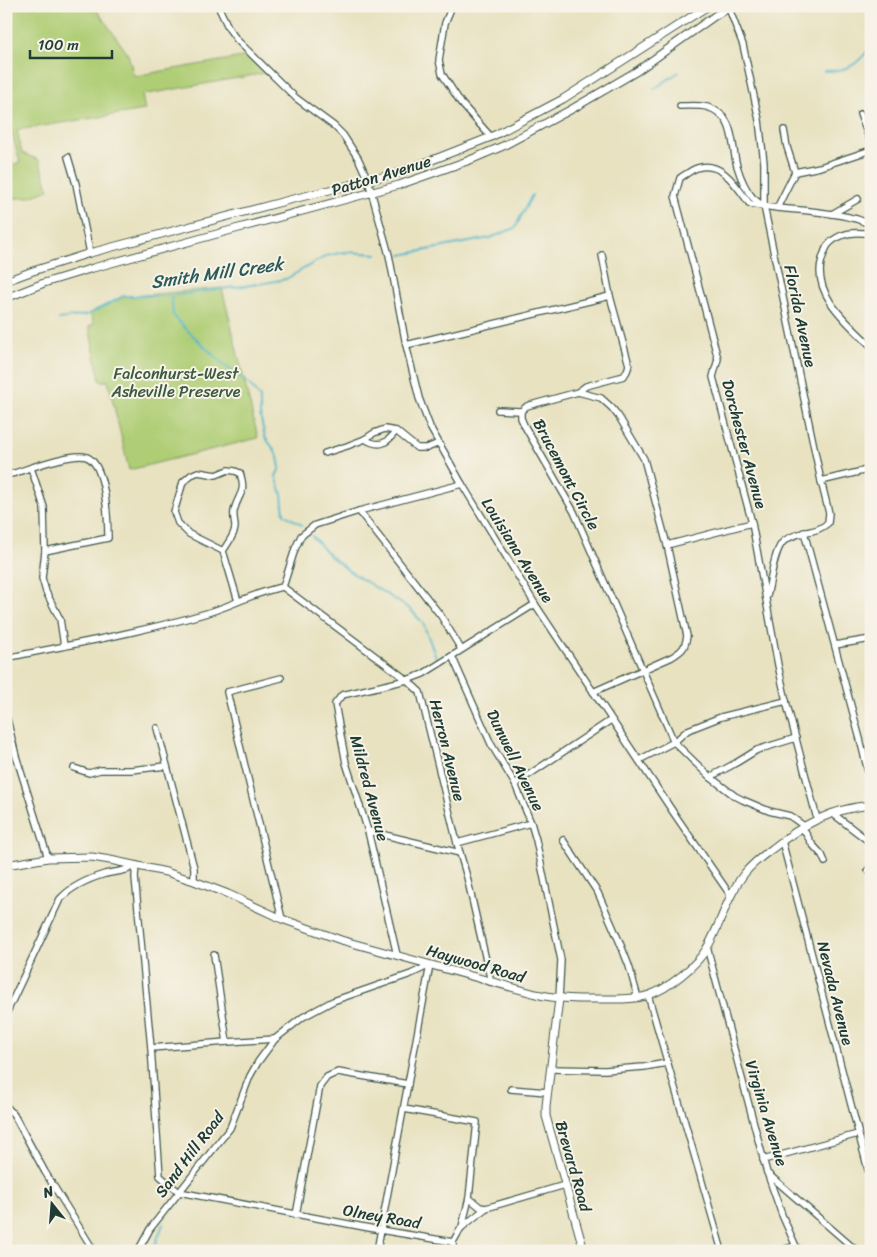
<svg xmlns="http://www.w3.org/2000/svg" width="877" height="1257" font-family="Sriracha,sans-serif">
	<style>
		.green { fill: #afcd75; stroke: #678554 }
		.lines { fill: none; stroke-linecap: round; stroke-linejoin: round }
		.stream { stroke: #4bb6c8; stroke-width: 2 }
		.minor-casing { stroke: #3d5649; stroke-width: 8 }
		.major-casing { stroke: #3d5649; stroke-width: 9 }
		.minor { stroke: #fff; stroke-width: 5.5 }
		.major { stroke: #fff; stroke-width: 7 }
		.labels { text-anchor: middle; stroke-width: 4; stroke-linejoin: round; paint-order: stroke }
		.street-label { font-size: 16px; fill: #1f3d34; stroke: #f7f3e8 }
		.park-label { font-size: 16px; fill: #3c5a41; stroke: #f7f3e8 }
		.water-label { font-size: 18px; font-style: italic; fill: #2a5b59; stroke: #f7f3e8 }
	</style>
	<rect width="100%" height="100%" fill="#f7f3e8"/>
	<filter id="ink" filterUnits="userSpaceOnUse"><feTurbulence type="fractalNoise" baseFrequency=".02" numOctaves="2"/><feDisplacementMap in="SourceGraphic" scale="10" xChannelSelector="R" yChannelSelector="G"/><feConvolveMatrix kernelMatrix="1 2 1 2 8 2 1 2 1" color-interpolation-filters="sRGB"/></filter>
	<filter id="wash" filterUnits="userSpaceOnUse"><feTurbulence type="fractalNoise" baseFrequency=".0096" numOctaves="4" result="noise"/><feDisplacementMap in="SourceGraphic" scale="20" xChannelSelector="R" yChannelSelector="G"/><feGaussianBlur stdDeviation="1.12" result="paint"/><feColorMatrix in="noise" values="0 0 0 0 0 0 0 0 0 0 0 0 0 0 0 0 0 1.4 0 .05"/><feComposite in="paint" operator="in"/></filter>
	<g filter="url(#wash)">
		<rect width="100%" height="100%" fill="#e8e2c1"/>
		<!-- green -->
		<g class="green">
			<path d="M 6,6 L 94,6 L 128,54 L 134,76 L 248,56 L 266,73 L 142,95 L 145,110 L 17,130 L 22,153 L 39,160 L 49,190 L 30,197 L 7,199 L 6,168 L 20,162 L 6,111 Z"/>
			<path d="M 222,288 L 258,438 L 129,470 L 108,381 L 100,381 L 89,326 L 94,324 L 90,313 L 121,297 Z"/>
		</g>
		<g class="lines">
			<!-- stream -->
			<g class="stream">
				<path d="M 824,71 C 848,71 856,66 871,47"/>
				<path d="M 654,89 L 679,72"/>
				<path d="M 401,255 L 490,238 L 515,228 L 532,195"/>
				<path d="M 171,296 L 173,315 L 184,327 L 224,365 L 249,384 L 260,398 L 260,415 L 265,437 L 273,448 L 278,457 L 280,468 L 276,476 L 282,494 L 284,514 L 302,525"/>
				<path d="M 59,319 L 87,315 L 124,296 L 171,296 L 265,283 L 286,279 L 326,256 L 345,252 L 377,254"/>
				<path d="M 312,536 L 329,555 L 349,571 L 410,609 L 423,623 L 437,660"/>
				<path d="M 153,1251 L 163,1224"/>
			</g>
		</g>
	</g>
	<g filter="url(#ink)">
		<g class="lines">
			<!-- minor casing -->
			<g class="minor-casing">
				<g id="minor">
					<path d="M 218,6 L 229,29 L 237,40 L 296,98 L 334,126 L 343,135 L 358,158 L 368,180 L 389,255 L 406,345 L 419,398 L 430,427 L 462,484 L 535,604 L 673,812 L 731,896"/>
					<path d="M 452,6 L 445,23 L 439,60 L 442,74 L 461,103 L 491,137"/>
					<path d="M 728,6 L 743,45 L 759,120 L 764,163 L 764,206 L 821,481 L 829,513 L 828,523 C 817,532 812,530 799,534 C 793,536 786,538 782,543 C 773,555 771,581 767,596"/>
					<path d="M 680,106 C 689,106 698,105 707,107 C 736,115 731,145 737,166 C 740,176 746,190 753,198 C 756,200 759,203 762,205"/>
					<path d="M 860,114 L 871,143"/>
					<path d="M 68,157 L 76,184 L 90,253"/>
					<path d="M 795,172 L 820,167 L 871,150"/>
					<path d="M 777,208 L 795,172 L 787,147 L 784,130"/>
					<path d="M 832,214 L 858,199"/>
					<path d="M 871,234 C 855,231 839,232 828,245 C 825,249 824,254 822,259 C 811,294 849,324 871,346"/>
					<path d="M 406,345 L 610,296"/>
					<path d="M 578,392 L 586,386 L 624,376 L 627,371 L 629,365 L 610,296 L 602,255"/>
					<path d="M 498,410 L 521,411"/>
					<path d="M 521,411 L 521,418 L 524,425 L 574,512 L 674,742 L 710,777 L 735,796 L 743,800 L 769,811 L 790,816 L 804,826"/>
					<path d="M 521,411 L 527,406 L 578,392 L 601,398 L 612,408 L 619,417 L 644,459 L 667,545 L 687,636 C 685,648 683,650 672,657 L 593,692"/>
					<path d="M 365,439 C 379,448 387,444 396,431"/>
					<path d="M 325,453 L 347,446 L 365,439 L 374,433 L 385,429 L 396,431 L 417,448 L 427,448 L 439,443"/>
					<path d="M 31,468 L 44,507 L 45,551 L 42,578 L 46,592 L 60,619 L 64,646"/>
					<path d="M 6,475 L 15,473 C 30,468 73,452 87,457 C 106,465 108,520 108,538 L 45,551"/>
					<path d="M 821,481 L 871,469"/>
					<path d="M 359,511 L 441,616 L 461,649"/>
					<path d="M 804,532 L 860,739 L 871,784"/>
					<path d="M 667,545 L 752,523"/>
					<path d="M 223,551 L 189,534 L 178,523 L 174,512 L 183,482 L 191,475 L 198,472 L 216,475 L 228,470 L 235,471 L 240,473 C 247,494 238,493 234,511 C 233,517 235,522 235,527 C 235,535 227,544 223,551 L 238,601"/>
					<path d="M 283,587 L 407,680 L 420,692 L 457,843 L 467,877 L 491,982"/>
					<path d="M 283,587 L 295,549 L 301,536 L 315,525 L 359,511 L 462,484"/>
					<path d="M 835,645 L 871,639"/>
					<path d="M 452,656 L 491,744 L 515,784 L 531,823 L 536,840 L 561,960 L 559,999"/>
					<path d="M 6,658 C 73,644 142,632 207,613 C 234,605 255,592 283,587"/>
					<path d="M 281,678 L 227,692 L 282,919"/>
					<path d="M 6,715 L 16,756 L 48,858"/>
					<path d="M 157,728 L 194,868 L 194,881"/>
					<path d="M 639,760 L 674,742 L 688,730 L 721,717 L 786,701"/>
					<path d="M 74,768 L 89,773 L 100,770 L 131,770 L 166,766"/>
					<path d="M 710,777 L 736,763 L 757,750 L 796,738"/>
					<path d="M 515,784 L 611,720"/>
					<path d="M 832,813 L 871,843"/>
					<path d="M 817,819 L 786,701 L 778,665 L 752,523 L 713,377 L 718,359 L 675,196 L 680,178 C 685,175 691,170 697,168 C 722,160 737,187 749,203 L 751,204 C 784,211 819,209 852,218 C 859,219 865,222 871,225"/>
					<path d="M 802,827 L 812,844 L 822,855 L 825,862"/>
					<path d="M 368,831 L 460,853"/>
					<path d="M 563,840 L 598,893 L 620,943 L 629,966 L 638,998"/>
					<path d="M 782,841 L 871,1181"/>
					<path d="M 457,843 L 531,823"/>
					<path d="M 136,865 L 135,877 L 151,1048 L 160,1176 L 179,1192 L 380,1230 L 453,1242 L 461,1228 L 486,1208 L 565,1185"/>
					<path d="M 868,870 L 871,872"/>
					<path d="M 707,947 L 767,1173 L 857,1251"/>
					<path d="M 214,955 L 227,1042"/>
					<path d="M 397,955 L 368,831 L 346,763 L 335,704 L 342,695 L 407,680 L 423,674 L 535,604"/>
					<path d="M 648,995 L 722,1251"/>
					<path d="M 6,1014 L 60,899 C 72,886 88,879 105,874 C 117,871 127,872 136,865"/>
					<path d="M 151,1048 L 227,1042 L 275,1039"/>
					<path d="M 551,1069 L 605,1070 L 644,1067 L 667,1063"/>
					<path d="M 511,1089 L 547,1092"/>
					<path d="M 6,1106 L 14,1115 L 45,1172 L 94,1251"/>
					<path d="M 404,1109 L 477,1122 L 469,1198 L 462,1227"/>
					<path d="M 763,1160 L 858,1134"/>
					<path d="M 768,1175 L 782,1215 L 798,1251"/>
					<path d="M 469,1198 L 480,1207 L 486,1208"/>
					<path d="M 296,1215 L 320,1086 L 327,1077 L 338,1072 L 408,1084"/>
					<path d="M 453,1242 L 453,1251"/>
					<path d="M 138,1251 L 150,1229 L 230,1128 L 250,1076 L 258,1062 L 275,1039 L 303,1017 L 333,1001 L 411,974 L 430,965"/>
					<path d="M 377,1251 L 430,965"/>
					<path d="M 779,1251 L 795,1246"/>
				</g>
			</g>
			<!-- major casing -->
			<g class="major-casing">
				<g id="major">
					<path d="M 6,281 L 33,271 L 90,253 L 289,200 L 398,173 L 440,157 L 491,137 L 563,99 L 708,6"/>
					<path d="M 6,298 L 44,283 L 93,268 L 235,229 L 399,185 L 470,160 L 503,146 L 572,109 L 637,71 L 716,15 L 732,6"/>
					<path d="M 6,865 L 48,858 L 92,857 L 110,860 L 166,872 L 194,881 L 228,894 L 282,919 L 341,940 L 536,994 C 561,1000 586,999 611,999 C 624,999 637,999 649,995 C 668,989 697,965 707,948 C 721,924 727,896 744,874 C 752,864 762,856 772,849 C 803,824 831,809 871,805"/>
					<path d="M 559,999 L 546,1106 L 546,1116 L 584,1251"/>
				</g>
			</g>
			<!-- minor -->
			<use href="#minor" class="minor"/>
			<!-- major -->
			<use href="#major" class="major"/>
		</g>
	</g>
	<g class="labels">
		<!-- street labels -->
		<g class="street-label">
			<text transform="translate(381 175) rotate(-17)" y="6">Patton Avenue</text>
			<text transform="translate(801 316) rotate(78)" y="6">Florida Avenue</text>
			<text transform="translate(745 444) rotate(75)" y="6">Dorchester Avenue</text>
			<text transform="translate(567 474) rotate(62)" y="6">Brucemont Circle</text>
			<text transform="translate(518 550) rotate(58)" y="6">Louisiana Avenue</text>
			<text transform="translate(448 750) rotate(76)" y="6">Herron Avenue</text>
			<text transform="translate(516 760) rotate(64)" y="6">Dunwell Avenue</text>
			<text transform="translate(370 788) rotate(75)" y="6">Mildred Avenue</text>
			<text transform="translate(476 963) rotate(16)" y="6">Haywood Road</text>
			<text transform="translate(836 993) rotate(76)" y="6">Nevada Avenue</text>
			<text transform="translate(767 1113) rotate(73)" y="6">Virginia Avenue</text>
			<text transform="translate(189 1154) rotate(-53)" y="6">Sand Hill Road</text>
			<text transform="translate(574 1166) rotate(74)" y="6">Brevard Road</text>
			<text transform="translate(382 1216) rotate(10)" y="6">Olney Road</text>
		</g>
		<!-- park labels -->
		<g class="park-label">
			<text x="176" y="379">Falconhurst-West<tspan x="176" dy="18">Asheville Preserve</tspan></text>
		</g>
		<!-- water labels -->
		<g class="water-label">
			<text transform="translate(217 273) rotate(-8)" y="6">Smith Mill Creek</text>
		</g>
	</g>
	<!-- margin -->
	<rect width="877" height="1257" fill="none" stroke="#f7f3e8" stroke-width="25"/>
	<!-- north arrow -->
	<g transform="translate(52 1204) rotate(343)" stroke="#f7f3e8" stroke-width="4" paint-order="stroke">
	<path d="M0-4L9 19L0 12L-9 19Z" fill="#1f3d34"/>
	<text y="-8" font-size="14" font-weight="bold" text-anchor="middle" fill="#1f3d34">N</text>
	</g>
	<!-- scale -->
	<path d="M30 50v8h82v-8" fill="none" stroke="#1f3d34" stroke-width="2.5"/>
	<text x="38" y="50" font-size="15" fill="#1f3d34" stroke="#f7f3e8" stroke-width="4" paint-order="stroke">100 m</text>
</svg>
